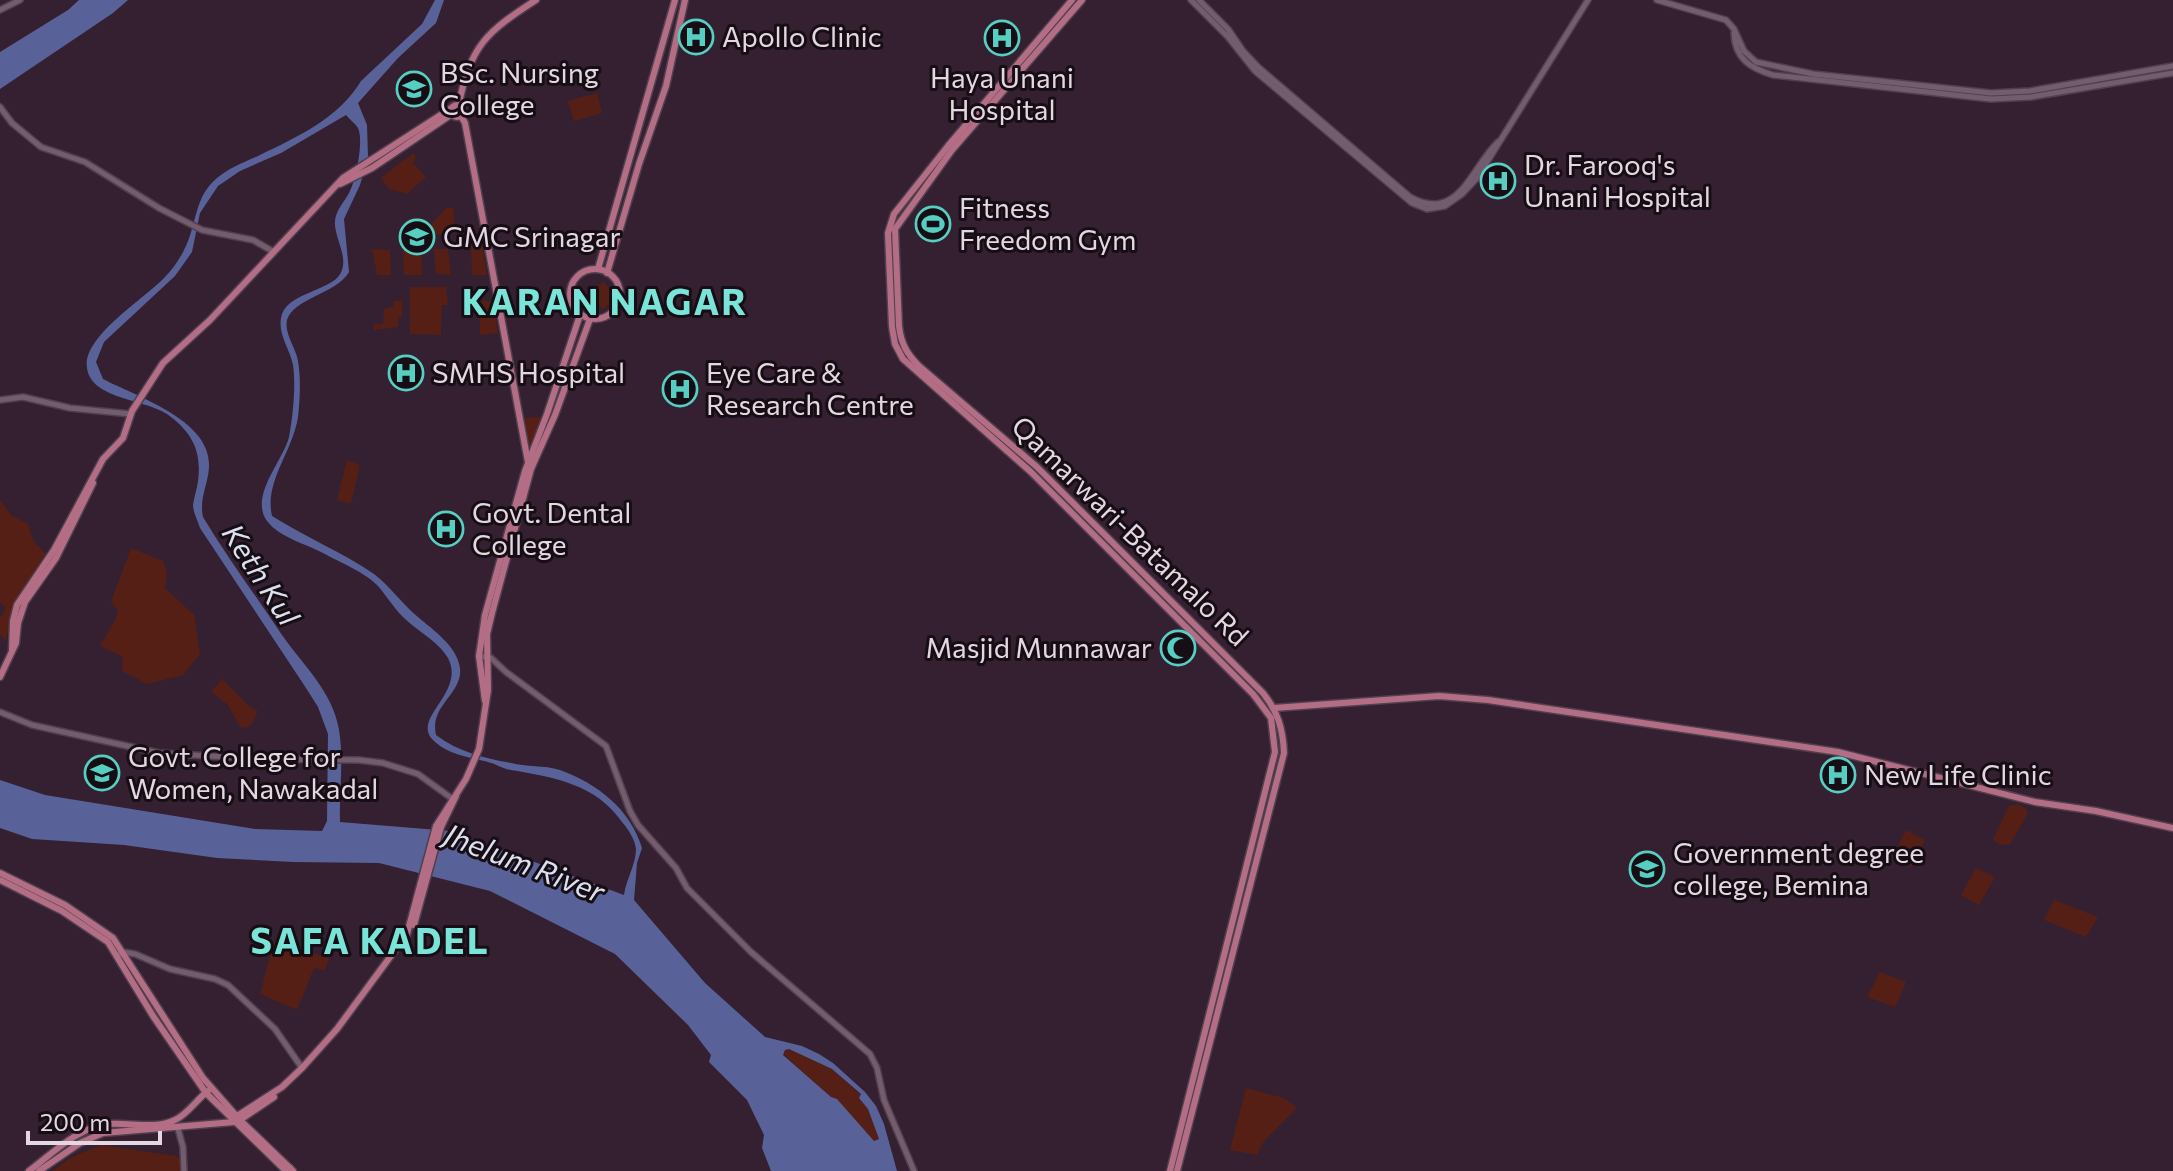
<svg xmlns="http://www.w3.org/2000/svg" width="2173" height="1171" font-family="Commissioner,sans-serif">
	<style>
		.green { fill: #551f15 }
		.water { fill: #586298; fill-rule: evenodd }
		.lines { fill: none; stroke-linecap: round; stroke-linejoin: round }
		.minor-casing { stroke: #503f4d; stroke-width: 8 }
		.major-casing { stroke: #503f4d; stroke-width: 9 }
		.minor { stroke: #735c6e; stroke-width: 5 }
		.major { stroke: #b36d85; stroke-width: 6 }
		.labels { text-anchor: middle; stroke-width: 6; stroke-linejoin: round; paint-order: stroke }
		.poi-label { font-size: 28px; fill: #e5d7e2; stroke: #170e15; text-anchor: start }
		.street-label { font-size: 28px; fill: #e5d7e2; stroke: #170e15 }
		.water-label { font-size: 30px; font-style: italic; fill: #dce1f1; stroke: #170e15 }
		.district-label { font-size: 36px; font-weight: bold; letter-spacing: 2px; fill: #7ae4d8; stroke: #170e15 }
	</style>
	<rect width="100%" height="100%" fill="#342031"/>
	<!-- green -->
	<g class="green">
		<path d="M 597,93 L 602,113 L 574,121 L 568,101 Z"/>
		<path d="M 413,153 L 416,157 L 413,163 L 426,177 L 407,194 L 389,189 L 381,178 Z"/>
		<path d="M 446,208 L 453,208 L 455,234 L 431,235 L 431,224 Z"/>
		<path d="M 482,244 L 487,275 L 472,275 L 471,245 Z"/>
		<path d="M 372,249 L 390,250 L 391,275 L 377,275 Z"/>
		<path d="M 403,249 L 421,249 L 422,275 L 404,275 Z"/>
		<path d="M 434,249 L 448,249 L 451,275 L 436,274 Z"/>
		<path d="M 604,281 L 613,296 L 611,303 L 603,310 L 592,298 L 596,288 Z"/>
		<path d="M 410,287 L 446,287 L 448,305 L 442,305 L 441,335 L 410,334 Z"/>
		<path d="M 394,301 L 402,301 L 402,317 L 398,317 L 398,327 L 374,330 L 374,324 L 383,324 L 384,309 L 393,307 Z"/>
		<path d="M 480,301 L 493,301 L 498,333 L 480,335 Z"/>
		<path d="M 542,417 L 531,447 L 528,446 L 525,418 Z"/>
		<path d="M 347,460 L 360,465 L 351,504 L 337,500 Z"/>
		<path d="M 0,500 L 12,516 L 27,523 L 34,542 L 47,555 L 12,609 L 6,640 L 0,635 L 0,618 L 6,608 L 0,602 Z"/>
		<path d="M 131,548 L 163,561 L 167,573 L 165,588 L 194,615 L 200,654 L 183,675 L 147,684 L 122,671 L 123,657 L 100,646 L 116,618 L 118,610 L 111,602 Z"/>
		<path d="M 222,679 L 249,706 L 258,711 L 252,724 L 245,728 L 240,727 L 228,705 L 211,692 Z"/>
		<path d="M 2017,804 L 2025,808 L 2028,813 L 2010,844 L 2000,845 L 1993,839 L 2009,806 Z"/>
		<path d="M 1906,830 L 1925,840 L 1911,867 L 1892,857 Z"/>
		<path d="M 1976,868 L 1995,877 L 1979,905 L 1961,895 Z"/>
		<path d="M 2054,900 L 2098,917 L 2086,937 L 2044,920 Z"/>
		<path d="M 274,942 L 329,958 L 325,970 L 314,968 L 297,1010 L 260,994 Z"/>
		<path d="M 1880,972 L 1906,982 L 1895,1007 L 1867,997 Z"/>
		<path d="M 789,1049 L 832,1069 L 861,1095 L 859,1098 L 868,1109 L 879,1139 L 874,1141 L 837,1099 L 831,1097 L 783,1054 Z"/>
		<path d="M 1246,1088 L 1284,1098 L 1297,1108 L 1264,1141 L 1257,1155 L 1230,1150 Z"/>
		<path d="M 101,1145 L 176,1156 L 181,1160 L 181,1171 L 53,1171 L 70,1158 Z"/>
	</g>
	<!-- water -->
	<g class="water">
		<path d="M 79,0 L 128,0 L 113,13 L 0,89 L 0,52 L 68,10 Z"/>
		<path d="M 435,0 L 444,0 L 436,23 L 398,58 L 358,103 L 367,125 L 368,157 L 360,185 L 344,219 L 349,272 C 336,294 294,298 287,320 C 284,334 296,348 298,361 C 301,379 300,399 298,417 C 293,451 264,482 272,516 C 305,537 342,552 374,574 C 390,586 402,604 418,617 C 433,630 457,646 460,668 C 463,694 429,705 436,735 C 458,752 484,758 511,763 C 526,767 544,765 560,770 C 598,784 630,809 642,848 L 637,863 L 634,900 L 705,983 L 765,1037 L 802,1046 L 819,1054 L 833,1063 L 865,1092 L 876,1106 L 884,1124 L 897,1171 L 771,1171 L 762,1148 L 764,1135 L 747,1100 L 709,1062 L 711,1055 L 688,1025 L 615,954 L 490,891 L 379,863 L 293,862 L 217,858 L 124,845 L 32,839 L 0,828 L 0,780 L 45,795 L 255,829 L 322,831 L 327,821 L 328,734 L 318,707 L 306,688 L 200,528 C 198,521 193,512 193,505 C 194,497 197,489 198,481 C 202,451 192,432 167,414 C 144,399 91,399 87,368 C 82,337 144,299 164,278 C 172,270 180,259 185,248 C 197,224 194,197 217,178 C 229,168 245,162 260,155 C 297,137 339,118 361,81 L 422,24 ZM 346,115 C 349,119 355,123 358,128 C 364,140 356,181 349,193 C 343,204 334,212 335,225 C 336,242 351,261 338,277 C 324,292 285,294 281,318 C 278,335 290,349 293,365 C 296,386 293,416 289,437 C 283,461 249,496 267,521 C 280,538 307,544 325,554 C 341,563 364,572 377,585 C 386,595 393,607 403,617 C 417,631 438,641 448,658 C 466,693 411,718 433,740 C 448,755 469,757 488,762 C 496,764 503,769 511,770 C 553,777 596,784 622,822 C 628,829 635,839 636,849 C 636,864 626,880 624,895 L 450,831 L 340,822 C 339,792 344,760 339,730 C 333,692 303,665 282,635 C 256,596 227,557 203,517 C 199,498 208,485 209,467 C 212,420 135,396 103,379 L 96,362 L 104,342 L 175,276 L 192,252 L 200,213 L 218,186 L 240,171 L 281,153 ZM 789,1049 L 832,1069 L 861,1094 L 859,1098 L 868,1109 L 879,1139 L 874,1141 L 837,1099 L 831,1097 L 783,1055 L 785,1050 Z"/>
	</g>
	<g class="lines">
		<!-- minor casing -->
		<g class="minor-casing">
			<g id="minor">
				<path d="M 1191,0 L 1228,37 L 1255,71 L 1412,203 L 1427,209 L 1445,206 L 1462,194 L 1477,178 L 1588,0"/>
				<path d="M 1199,0 L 1228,29 L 1243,51 L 1258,67 L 1410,197 C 1458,224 1471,168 1498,142"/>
				<path d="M 1657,0 L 1726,20 L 1734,29 L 1744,51 L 1756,62 L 1813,74 L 1991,93 L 2030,91 L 2173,66"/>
				<path d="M 0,10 L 20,0"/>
				<path d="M 1734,33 C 1735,59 1750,68 1773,75 L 1991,99 L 2031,97 L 2173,73"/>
				<path d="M 0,107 L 12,123 L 41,147 L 85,162 L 159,208 L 202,230 L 253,240 L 274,252"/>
				<path d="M 0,400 L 23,397 L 70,408 L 131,414"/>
				<path d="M 479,656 L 491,658 L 506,672 L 606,746 L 630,811 L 638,825 L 676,868 L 687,888 L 751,952 L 870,1054 L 877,1068 L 884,1100 L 914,1171"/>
				<path d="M 0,712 L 32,725 L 159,753 L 261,759 L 359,760 L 383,763 L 418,774 L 454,800"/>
				<path d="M 120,954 L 123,952 L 135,954 L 170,969 L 215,979 L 228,985 L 275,1029 L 302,1068"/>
				<path d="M 178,1129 L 183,1147 L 184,1171"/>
			</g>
		</g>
		<!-- major casing -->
		<g class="major-casing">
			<g id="major">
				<path d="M 1072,0 L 948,146 L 894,214 L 888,233 L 892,327 L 895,344 L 903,359 L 1031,472 L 1253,694 L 1271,718 L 1275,752 L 1170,1171"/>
				<path d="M 1082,0 L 952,150 L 895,229 L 899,326 C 901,344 907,354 919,366 L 1037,467 L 1263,693 C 1278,712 1283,729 1284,753 L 1177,1171"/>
				<circle cx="457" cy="111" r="6"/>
				<path d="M 459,105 C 469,46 488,31 536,0"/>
				<path d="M 461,116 L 465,123 L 528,462"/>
				<path d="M 340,184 L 372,168 L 452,114"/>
				<circle cx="595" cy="294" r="25"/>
				<path d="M 598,269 L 675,0"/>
				<path d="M 607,273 L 639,164 L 666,86 L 685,0"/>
				<path d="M 12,650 L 13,621 L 17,605 L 54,550 L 103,459 L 123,438 L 132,411 L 163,363 L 210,320 L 343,178 L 453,107"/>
				<path d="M 0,677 L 16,643 L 18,623 L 25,602 L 56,558 L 93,483"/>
				<path d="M 485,701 L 479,656 L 485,615 L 525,471 L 547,414 L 580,315"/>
				<path d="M 1274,708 L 1439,696 L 1488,700 L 1838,752 L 2035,802 L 2096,811 L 2173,828"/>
				<path d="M 0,873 L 65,905 L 113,938 L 203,1078 L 240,1120 L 293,1171"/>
				<path d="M 0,880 L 62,911 L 108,942 L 153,1016 L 206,1093 L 286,1171 L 290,1168"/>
				<path d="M 414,925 L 441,827 L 456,796"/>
				<path d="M 237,1116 L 282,1087 L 302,1068 L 337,1029 L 407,934 L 436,826 L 466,779 L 479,749 L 488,690 L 487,634 L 492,613 L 531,469 L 555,415 L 590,319"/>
				<path d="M 240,1120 L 274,1097"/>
				<path d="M 29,1171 C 52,1154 78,1127 108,1124 C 129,1122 155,1130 175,1120 C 188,1114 196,1100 208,1091"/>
				<path d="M 39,1171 L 80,1143 L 103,1133 L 234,1122"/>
			</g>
		</g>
		<!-- minor -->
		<use href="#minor" class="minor"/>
		<!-- major -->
		<use href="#major" class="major"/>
	</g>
	<!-- icons -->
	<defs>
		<g id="hospital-ring" transform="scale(1.8)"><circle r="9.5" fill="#170e15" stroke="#57cec2" stroke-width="1.5"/><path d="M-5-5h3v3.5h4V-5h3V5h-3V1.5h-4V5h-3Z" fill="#57cec2"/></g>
		<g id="university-ring" transform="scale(1.8)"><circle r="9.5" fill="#170e15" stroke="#57cec2" stroke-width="1.5"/><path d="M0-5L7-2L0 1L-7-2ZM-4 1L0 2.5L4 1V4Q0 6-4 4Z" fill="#57cec2"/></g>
		<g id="stadium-ring" transform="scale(1.8)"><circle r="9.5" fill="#170e15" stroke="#57cec2" stroke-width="1.5"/><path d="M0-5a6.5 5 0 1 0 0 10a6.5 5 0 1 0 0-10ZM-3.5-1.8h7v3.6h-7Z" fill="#57cec2"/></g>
		<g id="mosque-ring" transform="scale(1.8)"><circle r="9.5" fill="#170e15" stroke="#57cec2" stroke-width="1.5"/><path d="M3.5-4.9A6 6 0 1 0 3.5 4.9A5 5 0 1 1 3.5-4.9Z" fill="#57cec2"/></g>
	</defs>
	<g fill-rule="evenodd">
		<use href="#hospital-ring" x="696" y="37"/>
		<use href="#hospital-ring" x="1002" y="38"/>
		<use href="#university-ring" x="414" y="89"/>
		<use href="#hospital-ring" x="1498" y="181"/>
		<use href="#stadium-ring" x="933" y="224"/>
		<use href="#university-ring" x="417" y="237"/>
		<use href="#hospital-ring" x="406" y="373"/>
		<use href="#hospital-ring" x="680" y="389"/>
		<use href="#hospital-ring" x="446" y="529"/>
		<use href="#mosque-ring" x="1178" y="648"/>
		<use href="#university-ring" x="102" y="773"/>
		<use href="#hospital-ring" x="1838" y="775"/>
		<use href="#university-ring" x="1647" y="869"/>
	</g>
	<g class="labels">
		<!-- poi labels -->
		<g class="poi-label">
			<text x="722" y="47">Apollo Clinic</text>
			<text x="440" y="83">BSc. Nursing<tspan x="440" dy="32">College</tspan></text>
			<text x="1002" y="88" text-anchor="middle">Haya Unani<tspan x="1002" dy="32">Hospital</tspan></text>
			<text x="1524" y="175">Dr. Farooq's<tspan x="1524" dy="32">Unani Hospital</tspan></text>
			<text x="959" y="218">Fitness<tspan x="959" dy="32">Freedom Gym</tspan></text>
			<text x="443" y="247">GMC Srinagar</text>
			<text x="432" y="383">SMHS Hospital</text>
			<text x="706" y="383">Eye Care &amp;<tspan x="706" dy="32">Research Centre</tspan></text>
			<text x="472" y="523">Govt. Dental<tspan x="472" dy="32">College</tspan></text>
			<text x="1152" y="658" text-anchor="end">Masjid Munnawar</text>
			<text x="128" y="767">Govt. College for<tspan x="128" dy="32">Women, Nawakadal</tspan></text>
			<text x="1864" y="785">New Life Clinic</text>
			<text x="1673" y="863">Government degree<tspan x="1673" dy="32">college, Bemina</tspan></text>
		</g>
		<!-- street labels -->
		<g class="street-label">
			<text transform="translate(1130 531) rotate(44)" y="10">Qamarwari-Batamalo Rd</text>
		</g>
		<!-- water labels -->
		<g class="water-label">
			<text transform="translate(260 575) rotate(57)" y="10">Keth Kul</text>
			<text transform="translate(524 864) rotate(21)" y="10">Jhelum River</text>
		</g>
		<!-- district labels -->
		<g class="district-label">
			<text x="605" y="315">KARAN NAGAR</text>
			<text x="370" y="954">SAFA KADEL</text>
		</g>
	</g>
	<!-- scale -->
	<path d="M28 1131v12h132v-12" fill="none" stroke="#e5d7e2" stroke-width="4"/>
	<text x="40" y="1131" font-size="24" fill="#e5d7e2" stroke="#170e15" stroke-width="6" paint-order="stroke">200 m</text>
</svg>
